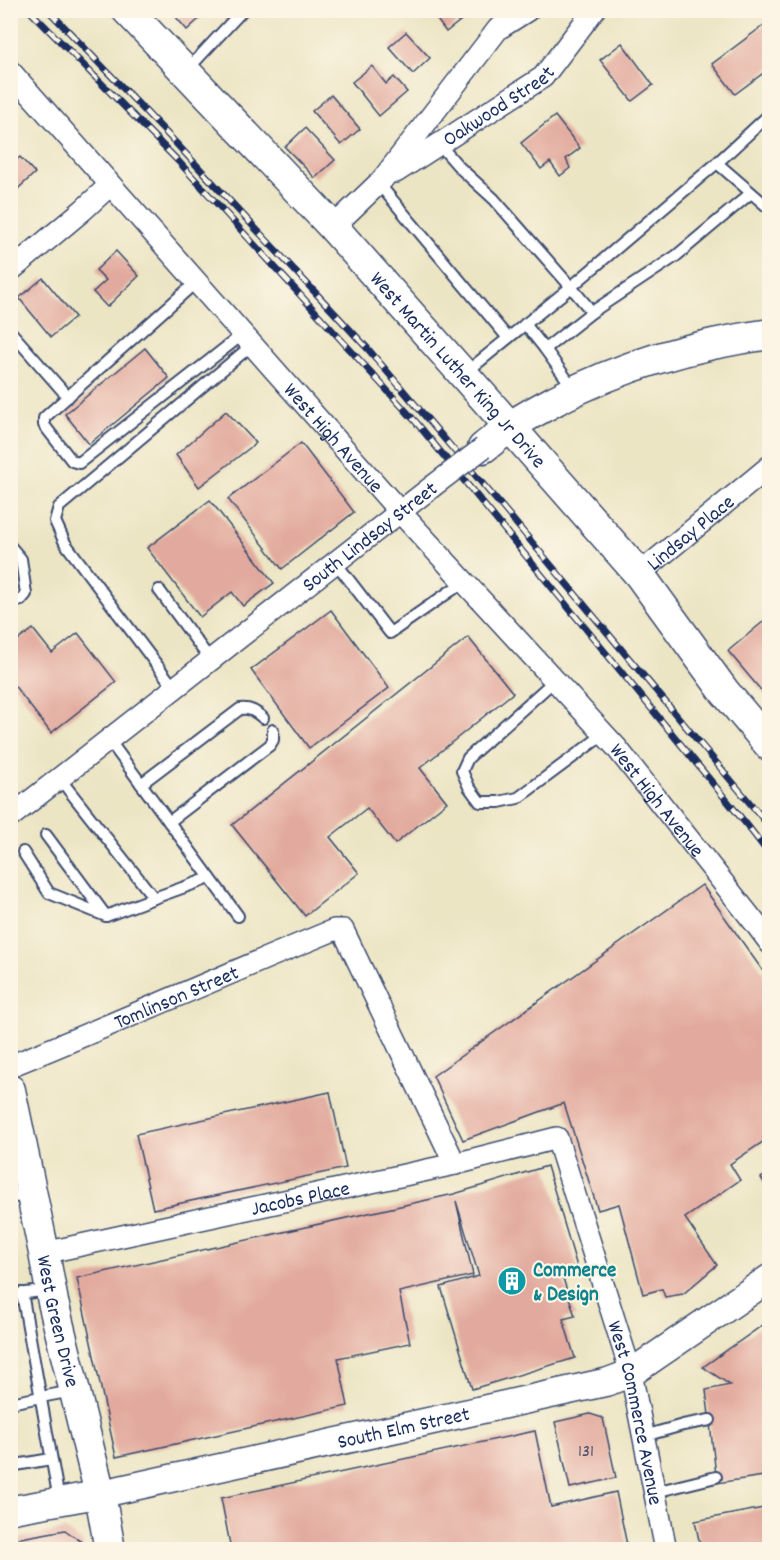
<svg xmlns="http://www.w3.org/2000/svg" width="780" height="1560" font-family="Dekko,sans-serif">
	<style>
		.building { fill: #e2aa9e }
		.lines { fill: none; stroke-linecap: round; stroke-linejoin: round }
		.service-casing { stroke: #3a4a6d; stroke-width: 14 }
		.minor-casing { stroke: #3a4a6d; stroke-width: 24 }
		.tertiary-casing { stroke: #3a4a6d; stroke-width: 30 }
		.secondary-casing { stroke: #3a4a6d; stroke-width: 33 }
		.service { stroke: #fff; stroke-width: 10 }
		.minor { stroke: #fff; stroke-width: 21 }
		.tertiary { stroke: #fff; stroke-width: 27 }
		.secondary { stroke: #fff; stroke-width: 30 }
		.rail-casing { stroke: #1b2f5e; stroke-width: 7 }
		.rail { stroke: #fcf5e5; stroke-width: 4.5; stroke-dasharray: 14; stroke-linecap: butt }
		.minor-bridge-casing { stroke: #3a4a6d; stroke-width: 24; stroke-linecap: butt }
		.minor-bridge { stroke: #fff; stroke-width: 21 }
		.labels { text-anchor: middle; stroke-width: 4.5; stroke-linejoin: round; paint-order: stroke }
		.number-label { font-size: 18px; fill: #4d4e6e }
		.street-label { font-size: 21px; fill: #1b2f5e; stroke: #fcf5e5 }
		.culture-label { font-size: 21px; font-weight: bold; fill: #0d838f; stroke: #fcf5e5; text-anchor: start }
	</style>
	<rect width="100%" height="100%" fill="#fcf5e5"/>
	<filter id="ink" filterUnits="userSpaceOnUse"><feTurbulence type="fractalNoise" baseFrequency=".0167" numOctaves="2"/><feDisplacementMap in="SourceGraphic" scale="12" xChannelSelector="R" yChannelSelector="G"/><feConvolveMatrix kernelMatrix="1 2 1 2 8 2 1 2 1" color-interpolation-filters="sRGB"/></filter>
	<filter id="wash" filterUnits="userSpaceOnUse"><feTurbulence type="fractalNoise" baseFrequency=".008" numOctaves="4" result="noise"/><feDisplacementMap in="SourceGraphic" scale="24" xChannelSelector="R" yChannelSelector="G"/><feGaussianBlur stdDeviation="1.35" result="paint"/><feColorMatrix in="noise" values="0 0 0 0 0 0 0 0 0 0 0 0 0 0 0 0 0 1.4 0 .05"/><feComposite in="paint" operator="in"/></filter>
	<g filter="url(#wash)">
		<rect width="100%" height="100%" fill="#ece5c4"/>
		<g id="blocks">
			<!-- building -->
			<g class="building">
				<path d="M 170,10 L 209,10 L 187,30 Z"/>
				<path d="M 430,10 L 474,10 L 446,32 Z"/>
				<path d="M 768,22 L 770,25 L 770,68 L 735,94 L 712,64 Z"/>
				<path d="M 406,32 L 430,58 L 413,74 L 389,47 Z"/>
				<path d="M 622,43 L 653,85 L 632,101 L 600,60 Z"/>
				<path d="M 372,66 L 386,84 L 394,77 L 407,92 L 379,116 L 352,82 Z"/>
				<path d="M 331,95 L 360,129 L 341,145 L 312,111 Z"/>
				<path d="M 555,116 L 580,148 L 566,159 L 570,168 L 560,176 L 550,162 L 541,169 L 521,143 Z"/>
				<path d="M 305,128 L 335,160 L 315,178 L 285,147 Z"/>
				<path d="M 20,157 L 35,173 L 10,196 L 10,165 Z"/>
				<path d="M 116,251 L 139,276 L 107,307 L 93,292 L 106,280 L 96,270 Z"/>
				<path d="M 43,278 L 75,317 L 51,337 L 19,298 Z"/>
				<path d="M 145,348 L 169,378 L 89,444 L 65,414 Z"/>
				<path d="M 226,411 L 256,443 L 199,487 L 176,455 Z"/>
				<path d="M 301,443 L 354,512 L 282,569 L 228,499 Z"/>
				<path d="M 210,500 L 274,583 L 243,606 L 232,592 L 200,617 L 147,548 Z"/>
				<path d="M 331,610 L 389,688 L 309,748 L 251,670 Z"/>
				<path d="M 770,616 L 770,701 L 728,651 Z"/>
				<path d="M 33,629 L 52,653 L 78,633 L 116,682 L 51,733 L 10,680 L 10,646 Z"/>
				<path d="M 468,637 L 513,693 L 420,768 L 447,802 L 395,844 L 367,808 L 330,837 L 359,873 L 305,916 L 232,825 Z"/>
				<path d="M 702,885 L 770,981 L 770,1137 L 730,1164 L 740,1180 L 685,1218 L 717,1265 L 683,1294 L 665,1297 L 662,1289 L 643,1294 L 619,1204 L 598,1210 L 564,1103 L 463,1140 L 433,1076 Z"/>
				<path d="M 330,1092 L 346,1168 L 153,1209 L 136,1134 Z"/>
				<path d="M 547,1166 L 578,1270 L 562,1275 L 575,1316 L 563,1319 L 575,1358 L 472,1389 L 441,1287 L 479,1276 L 456,1201 L 473,1275 L 399,1292 L 410,1343 L 338,1358 L 348,1406 L 116,1457 L 77,1278 L 454,1194 Z"/>
				<path d="M 770,1172 L 770,1191 L 761,1178 Z"/>
				<path d="M 770,1320 L 770,1475 L 717,1483 L 706,1390 L 730,1385 L 703,1367 Z"/>
				<path d="M 590,1414 L 603,1418 L 616,1478 L 570,1488 L 555,1422 Z"/>
				<path d="M 535,1431 L 551,1507 L 616,1492 L 628,1550 L 231,1550 L 221,1498 Z"/>
				<path d="M 769,1507 L 770,1550 L 701,1550 L 695,1521 Z"/>
				<path d="M 65,1530 L 83,1543 L 84,1550 L 10,1550 L 10,1540 Z"/>
			</g>
		</g>
	</g>
	<g filter="url(#ink)">
		<use href="#blocks" fill-opacity="0" stroke="#3a4a6d" stroke-width="1.5"/>
		<g class="lines">
			<!-- service casing -->
			<g class="service-casing">
				<g id="service">
					<path d="M 187,70 L 243,10"/>
					<path d="M 439,144 L 460,168 L 494,199 L 571,287 L 464,374"/>
					<path d="M 717,163 L 770,209"/>
					<path d="M 379,184 L 508,338"/>
					<path d="M 751,193 L 676,256 L 592,312 L 571,287 L 717,163 L 770,114"/>
					<path d="M 196,282 L 44,418 L 44,425 L 72,461 L 79,463 L 243,334"/>
					<path d="M 525,324 L 545,349"/>
					<path d="M 10,331 L 68,397"/>
					<path d="M 573,388 L 545,349 L 592,312"/>
					<path d="M 10,546 L 21,559 L 26,594 L 21,600 L 10,603"/>
					<path d="M 336,563 L 390,633 L 465,581"/>
					<path d="M 159,590 L 211,661"/>
					<path d="M 555,680 L 468,758 L 462,771 L 469,787 L 480,802 L 499,802 L 518,798 L 604,734"/>
					<path d="M 175,689 L 65,543 L 55,521 L 59,507 L 252,345"/>
					<path d="M 109,740 L 238,916"/>
					<path d="M 60,779 L 154,898 L 210,878"/>
					<path d="M 141,784 L 240,709 C 250,708 255,711 263,718"/>
					<path d="M 169,822 L 270,745 L 273,740 L 273,730"/>
					<path d="M 23,852 L 49,893 L 106,916 L 46,835"/>
					<path d="M 106,916 L 154,898"/>
					<path d="M 10,1196 L 30,1198"/>
					<path d="M 22,1293 L 59,1500"/>
					<path d="M 10,1295 L 50,1290"/>
					<path d="M 10,1403 L 72,1391"/>
					<path d="M 644,1436 L 683,1425 L 710,1420"/>
					<path d="M 10,1466 L 51,1459"/>
					<path d="M 655,1492 L 716,1477"/>
				</g>
			</g>
			<!-- minor casing -->
			<g class="minor-casing">
				<g id="minor">
					<path id="s1" d="M 10,71 L 401,513 L 616,747 L 755,923 L 770,943"/>
					<path id="s2" d="M 396,172 L 543,77 L 594,10"/>
					<path d="M 333,227 L 382,180 L 498,29 L 528,10"/>
					<path d="M 10,271 L 83,210 L 110,185"/>
					<path id="s3" d="M 639,574 L 770,466"/>
					<path id="s4" d="M 10,817 L 433,486"/>
					<path id="s5" d="M 10,1066 C 119,1022 226,974 334,930 L 343,930 L 455,1164"/>
					<path id="s6" d="M 44,1253 L 455,1164 L 557,1138 L 631,1373 L 666,1550"/>
				</g>
			</g>
			<!-- tertiary casing -->
			<g class="tertiary-casing">
				<g id="tertiary">
					<path id="s7" d="M 10,1510 L 100,1494 L 607,1382 L 631,1373 L 770,1278"/>
				</g>
			</g>
			<!-- secondary casing -->
			<g class="secondary-casing">
				<g id="secondary">
					<path id="s8" d="M 127,10 L 333,227 L 510,427 L 639,574 L 724,691 L 770,746"/>
					<path d="M 483,448 C 492,441 500,434 509,428 C 523,417 540,409 556,400 C 623,365 695,344 770,334"/>
					<path id="s9" d="M 10,1090 L 44,1253 L 53,1302 L 100,1494 L 110,1550"/>
				</g>
			</g>
			<!-- service -->
			<use href="#service" class="service"/>
			<!-- minor -->
			<use href="#minor" class="minor"/>
			<!-- tertiary -->
			<use href="#tertiary" class="tertiary"/>
			<!-- secondary -->
			<use href="#secondary" class="secondary"/>
			<!-- rail casing -->
			<g class="rail-casing">
				<g id="rail">
					<path d="M 29,10 L 179,162 L 416,422 L 747,825 L 770,855"/>
					<path d="M 48,10 L 172,139 L 368,349 L 504,509 L 770,827"/>
				</g>
			</g>
			<!-- rail -->
			<use href="#rail" class="rail"/>
			<!-- minor-bridge casing -->
			<g class="minor-bridge-casing">
				<path id="minor-bridge" d="M 433,486 L 483,448"/>
			</g>
			<!-- minor-bridge -->
			<use href="#minor-bridge" class="minor-bridge"/>
		</g>
	</g>
	<!-- icons -->
	<defs>
		<g id="building-disc" transform="scale(1.5)"><circle r="9.5" fill="#0f9aa8" stroke="#fcf5e5"/><path d="M-4-6H4V6H1V3H-1V6H-4ZM-2.5-4.3h1.7v1.8h-1.7ZM.8-4.3h1.7v1.8H.8ZM-2.5-1h1.7V.8h-1.7ZM.8-1h1.7V.8H.8Z" fill="#fff"/></g>
	</defs>
	<g fill-rule="evenodd">
		<use href="#building-disc" x="512" y="1281"/>
	</g>
	<g class="labels">
		<!-- number labels -->
		<g class="number-label">
			<text x="586" y="1456">131</text>
		</g>
		<!-- street labels -->
		<g class="street-label">
			<text dy="7" stroke="none"><textPath href="#s2" startOffset="122">Oakwood Street</textPath></text>
			<text dy="7" stroke="none"><textPath href="#s8" startOffset="489">West Martin Luther King Jr Drive</textPath></text>
			<text dy="7" stroke="none"><textPath href="#s1" startOffset="489">West High Avenue</textPath></text>
			<text dy="7" stroke="none"><textPath href="#s3" startOffset="66">Lindsay Place</textPath></text>
			<text dy="7" stroke="none"><textPath href="#s4" startOffset="456">South Lindsay Street</textPath></text>
			<text dy="7" stroke="none"><textPath href="#s1" startOffset="975">West High Avenue</textPath></text>
			<text dy="7" stroke="none"><textPath href="#s5" startOffset="180">Tomlinson Street</textPath></text>
			<text dy="7" stroke="none"><textPath href="#s6" startOffset="262">Jacobs Place</textPath></text>
			<text dy="7" stroke="none"><textPath href="#s9" startOffset="236">West Green Drive</textPath></text>
			<text dy="7" stroke="none"><textPath href="#s6" startOffset="812">West Commerce Avenue</textPath></text>
			<text dy="7" stroke="none"><textPath href="#s7" startOffset="402">South Elm Street</textPath></text>
		</g>
		<!-- culture labels -->
		<g class="culture-label">
			<text x="533" y="1276">Commerce<tspan x="533" dy="24">&amp; Design</tspan></text>
		</g>
	</g>
	<!-- margin -->
	<rect width="780" height="1560" fill="none" stroke="#fcf5e5" stroke-width="36"/>
</svg>
